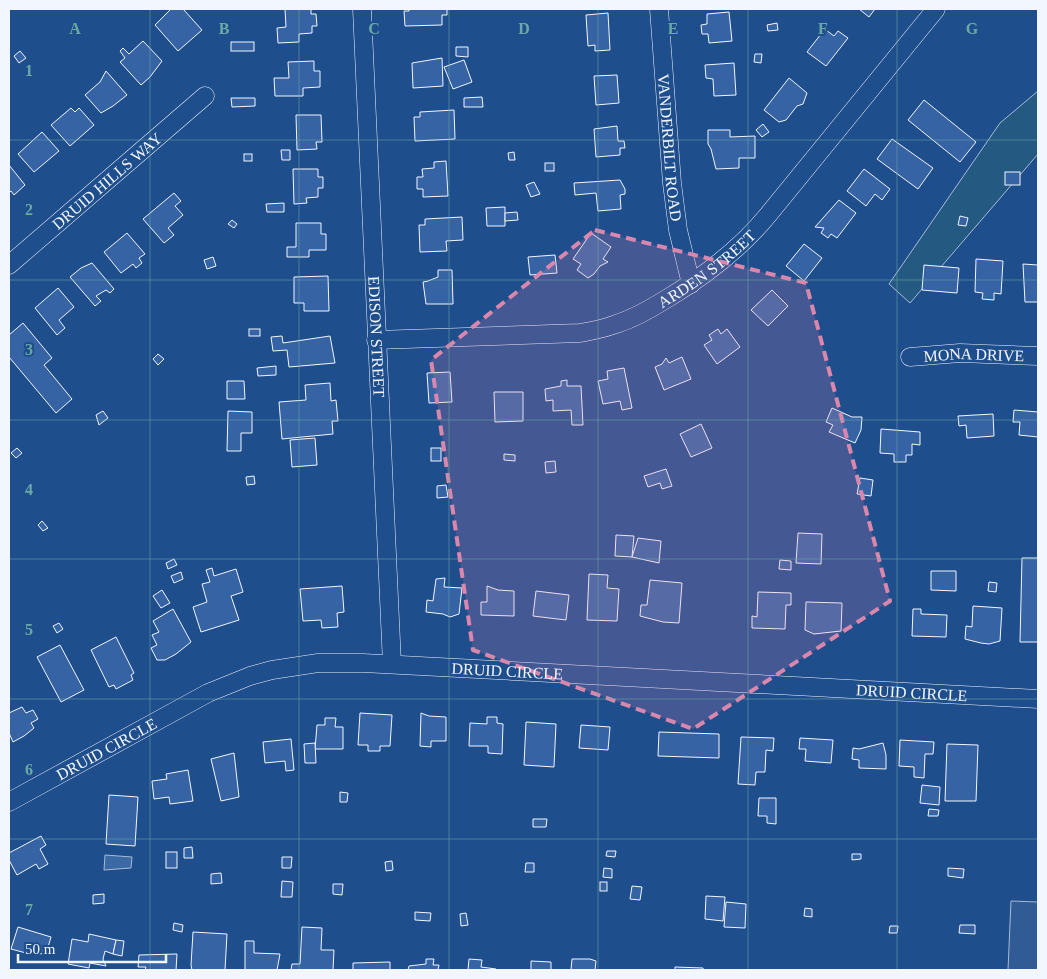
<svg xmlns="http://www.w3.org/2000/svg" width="1047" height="979" font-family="'Times New Roman',serif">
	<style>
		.green { fill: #245a82; stroke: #a8bbd7 }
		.parking { fill: #305b95; stroke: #a8bbd7 }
		.water { fill: #3b69a3; stroke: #a8bbd7 }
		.building { fill: #3563a3; stroke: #f2f6ff }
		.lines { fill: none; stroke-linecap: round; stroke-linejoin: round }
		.minor-casing { stroke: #f2f6ff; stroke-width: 19 }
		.minor { stroke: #1f4e8c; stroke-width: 18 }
		.marked { fill: #da87ad; fill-opacity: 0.2; stroke: #da87ad; stroke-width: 4; stroke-dasharray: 10 6; stroke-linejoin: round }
		.grid { fill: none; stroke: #6aa9a8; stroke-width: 1; stroke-opacity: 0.55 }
		.labels { text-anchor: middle; stroke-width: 4; stroke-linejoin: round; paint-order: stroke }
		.street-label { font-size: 16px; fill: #f2f6ff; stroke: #1f4e8c }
		.grid-label { font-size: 16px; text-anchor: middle; font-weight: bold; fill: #6aa9a8; stroke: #1f4e8c; stroke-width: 4; stroke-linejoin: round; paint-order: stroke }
	</style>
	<rect width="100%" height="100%" fill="#1f4e8c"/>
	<!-- green -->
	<path class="green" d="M 1038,91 L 1038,154 L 910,303 L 889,284 L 1000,123 Z"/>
	<!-- parking -->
	<path class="parking" d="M 1011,901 L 1038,902 L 1038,970 L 1008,970 Z"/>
	<!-- water -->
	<path class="water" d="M 105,855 L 132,857 L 131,868 L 104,870 Z"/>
	<!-- building -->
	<g class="building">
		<path d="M 171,9 L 183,9 L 202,30 L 178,51 L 155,25 Z"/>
		<path d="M 285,9 L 311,9 L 311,14 L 316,14 L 317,26 L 312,26 L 312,33 L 299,34 L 299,42 L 278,43 L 277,28 L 286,27 Z"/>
		<path d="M 409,9 L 447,9 L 447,15 L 442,15 L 442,25 L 405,26 L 404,11 L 409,11 Z"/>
		<path d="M 859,9 L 875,9 L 869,17 Z"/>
		<path d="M 729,12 L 732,41 L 709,43 L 708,34 L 702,34 L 701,25 L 707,24 L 707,14 Z"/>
		<path d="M 608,13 L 610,50 L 595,51 L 595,45 L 588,46 L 586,15 Z"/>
		<path d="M 777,23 L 778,30 L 768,31 L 767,25 Z"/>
		<path d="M 822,27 L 834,36 L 838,31 L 848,38 L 826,66 L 807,52 L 821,34 Z"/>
		<path d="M 143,41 L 162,61 L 150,77 L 141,85 L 120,62 L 125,58 L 120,51 L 123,48 L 129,54 Z"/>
		<rect x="231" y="42" width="23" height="9"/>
		<path d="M 456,47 L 468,47 L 468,57 L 456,56 Z"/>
		<path d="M 20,51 L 26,58 L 19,63 L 14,56 Z"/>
		<path d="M 755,54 L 762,54 L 761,63 L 754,62 Z"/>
		<path d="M 442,58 L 443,86 L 413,88 L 412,63 Z"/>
		<path d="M 464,60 L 472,82 L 453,89 L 444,67 Z"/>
		<path d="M 314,61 L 314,71 L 320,71 L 320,87 L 303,88 L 303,96 L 275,96 L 274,78 L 289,78 L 288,62 Z"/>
		<path d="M 734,63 L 736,95 L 714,96 L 713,79 L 706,78 L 705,65 Z"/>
		<path d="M 106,71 L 127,95 L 113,106 L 101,113 L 85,95 L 100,82 Z"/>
		<path d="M 617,75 L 619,103 L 596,105 L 594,76 Z"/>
		<path d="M 789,78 L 807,93 L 803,104 L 797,106 L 786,120 L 779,122 L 764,110 Z"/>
		<path d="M 482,97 L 483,107 L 464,107 L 464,98 Z"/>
		<path d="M 231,98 L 255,98 L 255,106 L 232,107 Z"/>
		<path d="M 924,100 L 976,142 L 960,162 L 908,120 Z"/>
		<path d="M 71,108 L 75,112 L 79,108 L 94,125 L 70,146 L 51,125 Z"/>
		<path d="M 454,110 L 455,139 L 415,141 L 414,117 L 420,117 L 420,112 Z"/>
		<path d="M 296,115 L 321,115 L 322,142 L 316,142 L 317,149 L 297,150 Z"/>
		<path d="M 763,124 L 769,132 L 762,137 L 756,130 Z"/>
		<path d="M 617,126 L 618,141 L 624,141 L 625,148 L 620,148 L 620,155 L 596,157 L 594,129 Z"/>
		<path d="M 708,130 L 730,130 L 730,137 L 755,136 L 755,158 L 739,158 L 739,168 L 716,169 L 711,149 L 708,144 Z"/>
		<path d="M 42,132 L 59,151 L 34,172 L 18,154 Z"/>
		<path d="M 892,139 L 933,168 L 918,189 L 877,159 Z"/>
		<path d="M 281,150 L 290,150 L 290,160 L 282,160 Z"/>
		<path d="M 514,152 L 515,160 L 509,160 L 508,153 Z"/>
		<rect x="244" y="154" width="8" height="7"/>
		<path d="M 446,161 L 448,196 L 423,197 L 423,189 L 417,189 L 417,177 L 423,177 L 422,169 L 434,168 L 434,162 Z"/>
		<rect x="545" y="163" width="9" height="8"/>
		<path d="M 9,165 L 25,185 L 14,195 L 11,191 L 9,193 Z"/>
		<path d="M 293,169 L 318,169 L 318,177 L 323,177 L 323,188 L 318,188 L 318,197 L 306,198 L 307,203 L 294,204 Z"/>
		<path d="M 864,169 L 890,189 L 882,200 L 875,194 L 866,206 L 847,191 Z"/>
		<rect x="1005" y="172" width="15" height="13"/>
		<path d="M 620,180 L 625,189 L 625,194 L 620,195 L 621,209 L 598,211 L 596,193 L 575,195 L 574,183 Z"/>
		<path d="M 534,182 L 540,194 L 531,197 L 526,185 Z"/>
		<path d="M 174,193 L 181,201 L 175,206 L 183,215 L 168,228 L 174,235 L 164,243 L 143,219 Z"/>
		<path d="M 839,200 L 856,213 L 837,238 L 831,234 L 828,238 L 821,233 L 824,228 L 815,227 Z"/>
		<path d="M 284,203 L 284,212 L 267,212 L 266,204 Z"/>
		<path d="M 505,207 L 505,226 L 487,226 L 486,208 Z"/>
		<path d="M 517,212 L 518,220 L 505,221 L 505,213 Z"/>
		<path d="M 960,216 L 968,218 L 966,226 L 958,225 Z"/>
		<path d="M 462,217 L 463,240 L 446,241 L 447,251 L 420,252 L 419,225 L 425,225 L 425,219 Z"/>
		<path d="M 232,220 L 237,224 L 234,228 L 228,224 Z"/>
		<path d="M 296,223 L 321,223 L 321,234 L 326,234 L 326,250 L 309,250 L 309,257 L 287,257 L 287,247 L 296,247 Z"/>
		<path d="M 127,233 L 145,254 L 139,258 L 142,263 L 136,268 L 133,264 L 121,273 L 104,252 Z"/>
		<path d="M 591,233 L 611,247 L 603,259 L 608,262 L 600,266 L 594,274 L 588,278 L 577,270 L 581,264 L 573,259 Z"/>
		<path d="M 804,244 L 822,258 L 804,281 L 786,266 Z"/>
		<path d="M 555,255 L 557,273 L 530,275 L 528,257 Z"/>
		<path d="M 213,257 L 216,266 L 207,269 L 204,260 Z"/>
		<path d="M 976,259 L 1003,261 L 1001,294 L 994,293 L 994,300 L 982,299 L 983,293 L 975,292 Z"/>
		<path d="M 92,263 L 114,289 L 110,293 L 106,290 L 96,296 L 101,301 L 95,306 L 70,277 L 81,268 Z"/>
		<path d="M 1023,264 L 1038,265 L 1038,302 L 1025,302 Z"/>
		<path d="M 924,265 L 959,268 L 957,293 L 922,290 Z"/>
		<path d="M 438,270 L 452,270 L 453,304 L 426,304 L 423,282 L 428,281 L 438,277 Z"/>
		<path d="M 328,276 L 329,311 L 304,311 L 304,303 L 294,303 L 294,277 Z"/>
		<path d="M 58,288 L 74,307 L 59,320 L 65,328 L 57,335 L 35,308 Z"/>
		<path d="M 772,290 L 788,306 L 768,326 L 751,310 Z"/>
		<path d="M 23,323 L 52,358 L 44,365 L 72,399 L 56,413 L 9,357 L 9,335 Z"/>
		<rect x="249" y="329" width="11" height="7"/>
		<path d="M 718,329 L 721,334 L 727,329 L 740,347 L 717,364 L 704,345 L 712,340 L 709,335 Z"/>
		<path d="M 282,336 L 283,343 L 330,336 L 335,363 L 289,367 L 287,350 L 273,351 L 271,337 Z"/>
		<path d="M 158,354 L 164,359 L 158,365 L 153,359 Z"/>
		<path d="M 682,357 L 691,379 L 664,390 L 655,367 L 662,364 L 666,358 L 669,363 Z"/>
		<path d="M 276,366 L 276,375 L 258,376 L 257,368 Z"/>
		<path d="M 624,368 L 632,408 L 622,410 L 620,401 L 603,404 L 598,381 L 608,379 L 607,371 Z"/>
		<path d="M 450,372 L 452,402 L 429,403 L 427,373 Z"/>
		<path d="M 567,380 L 567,386 L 581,386 L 583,425 L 572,425 L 571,410 L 553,411 L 553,400 L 546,401 L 545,389 L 561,386 L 561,381 Z"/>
		<path d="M 227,381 L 244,381 L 245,399 L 227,399 Z"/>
		<path d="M 330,383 L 331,401 L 336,400 L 338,421 L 332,421 L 333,434 L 282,439 L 279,402 L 306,400 L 305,385 Z"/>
		<path d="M 494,392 L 523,392 L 523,421 L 495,422 Z"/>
		<path d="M 832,408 L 852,417 L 862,417 L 861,430 L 855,443 L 829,432 L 833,425 L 826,422 Z"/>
		<path d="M 1014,410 L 1038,412 L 1038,437 L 1019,435 L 1020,422 L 1013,422 Z"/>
		<path d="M 103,411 L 108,418 L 99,425 L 96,415 Z"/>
		<path d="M 228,411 L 252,412 L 252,433 L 241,433 L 241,451 L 227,451 Z"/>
		<path d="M 993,414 L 994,436 L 967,438 L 966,425 L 959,426 L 958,416 Z"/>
		<path d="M 701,424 L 712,448 L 691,457 L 680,434 Z"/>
		<path d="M 881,429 L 920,432 L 920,445 L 912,444 L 912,455 L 906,455 L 906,462 L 894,462 L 894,454 L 880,453 Z"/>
		<path d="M 315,438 L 317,465 L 292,467 L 290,440 Z"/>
		<path d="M 17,448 L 22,453 L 16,458 L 11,453 Z"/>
		<rect x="431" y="448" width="10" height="13"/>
		<path d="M 504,454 L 515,455 L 515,461 L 504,460 Z"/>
		<path d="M 555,461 L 556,472 L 546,473 L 545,462 Z"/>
		<path d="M 666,469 L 672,486 L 662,489 L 660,483 L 648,487 L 644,476 Z"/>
		<path d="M 254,476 L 255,484 L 247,485 L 246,477 Z"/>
		<path d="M 860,478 L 873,480 L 871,496 L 857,494 Z"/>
		<path d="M 446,485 L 448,497 L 437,498 L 437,486 Z"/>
		<path d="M 42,521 L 48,528 L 43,531 L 38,525 Z"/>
		<path d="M 798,533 L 822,534 L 821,564 L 796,563 Z"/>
		<path d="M 616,535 L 634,536 L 632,557 L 615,556 Z"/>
		<path d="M 638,538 L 661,541 L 659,563 L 632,557 Z"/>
		<path d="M 1022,558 L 1038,558 L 1038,642 L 1020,642 Z"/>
		<path d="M 174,559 L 177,565 L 168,569 L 166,563 Z"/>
		<path d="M 780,560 L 791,561 L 791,570 L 779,569 Z"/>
		<path d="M 212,568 L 214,576 L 236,569 L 243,592 L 231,596 L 239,620 L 201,632 L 193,607 L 207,602 L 202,584 L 210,582 L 206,570 Z"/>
		<path d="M 931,571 L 956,571 L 956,591 L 931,590 Z"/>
		<path d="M 181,572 L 183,579 L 174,583 L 171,576 Z"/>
		<path d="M 589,574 L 608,575 L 607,588 L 619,589 L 617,621 L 587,620 Z"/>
		<path d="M 445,578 L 444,587 L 462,588 L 459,614 L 450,617 L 443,614 L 426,612 L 427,600 L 433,601 L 436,579 Z"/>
		<path d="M 650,580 L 682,583 L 679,623 L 663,622 L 640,616 L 641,605 L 647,605 Z"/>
		<path d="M 989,582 L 997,583 L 996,592 L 988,591 Z"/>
		<path d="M 342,586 L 344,612 L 337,613 L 338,627 L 322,628 L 321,620 L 303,621 L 300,589 Z"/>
		<path d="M 487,586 L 498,590 L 514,591 L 514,616 L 481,615 L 481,602 L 487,602 Z"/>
		<path d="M 162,590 L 170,603 L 161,608 L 153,596 Z"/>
		<path d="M 536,591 L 569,595 L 566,620 L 533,616 Z"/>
		<path d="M 758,592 L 791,593 L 791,605 L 786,605 L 785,629 L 752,628 L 752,616 L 757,617 Z"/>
		<path d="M 806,602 L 842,603 L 841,631 L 814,634 L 805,630 Z"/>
		<path d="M 973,606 L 1002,608 L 1000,641 L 989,644 L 981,643 L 965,639 L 966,626 L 972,627 Z"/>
		<path d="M 173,609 L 191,642 L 176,654 L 165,660 L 157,660 L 151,648 L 157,645 L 152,635 L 159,632 L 153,621 Z"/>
		<path d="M 913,609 L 921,609 L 921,614 L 947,615 L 946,637 L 912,636 Z"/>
		<path d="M 59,623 L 63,629 L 57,633 L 53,626 Z"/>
		<path d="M 116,637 L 134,673 L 131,675 L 133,680 L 116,689 L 114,685 L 109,687 L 91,650 Z"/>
		<path d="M 60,645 L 84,690 L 61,702 L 37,657 Z"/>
		<path d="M 22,707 L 26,713 L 33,710 L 38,719 L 31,723 L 34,728 L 24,736 L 13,742 L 9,733 L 9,713 Z"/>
		<path d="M 360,713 L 392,715 L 390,746 L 380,746 L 380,751 L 368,751 L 368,745 L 358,745 Z"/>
		<path d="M 421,713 L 429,716 L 446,717 L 446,741 L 431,741 L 431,747 L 420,746 Z"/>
		<path d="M 487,717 L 497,717 L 497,723 L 503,724 L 502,754 L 488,753 L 488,746 L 469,746 L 470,723 L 487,724 Z"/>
		<path d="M 325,718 L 336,718 L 335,727 L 343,727 L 343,749 L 315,749 L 317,725 L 325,725 Z"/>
		<path d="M 526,722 L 556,724 L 554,767 L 524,765 Z"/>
		<path d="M 581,725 L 610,727 L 608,750 L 579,748 Z"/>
		<path d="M 659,732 L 719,734 L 719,758 L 658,756 Z"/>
		<path d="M 741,737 L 774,738 L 773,751 L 766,750 L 765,772 L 756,772 L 755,785 L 738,784 Z"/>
		<path d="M 800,738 L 833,740 L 831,763 L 805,761 L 806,749 L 799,749 Z"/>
		<path d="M 291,739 L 294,770 L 286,771 L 285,761 L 265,763 L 263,742 Z"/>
		<path d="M 900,740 L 934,742 L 933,754 L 925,754 L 924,778 L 914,777 L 914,767 L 899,766 Z"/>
		<path d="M 315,743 L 316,763 L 305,763 L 304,744 Z"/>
		<path d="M 883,743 L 886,755 L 886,769 L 859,768 L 859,760 L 852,759 L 853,748 L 859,749 Z"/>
		<path d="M 947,744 L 978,745 L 976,801 L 945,801 Z"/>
		<path d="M 234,753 L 239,797 L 221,801 L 211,759 Z"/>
		<path d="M 188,770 L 193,801 L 170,804 L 169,797 L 154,799 L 152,781 L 167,779 L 166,774 Z"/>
		<path d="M 922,785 L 940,787 L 939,805 L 920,803 Z"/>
		<path d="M 340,792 L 348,793 L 347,802 L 340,802 Z"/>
		<path d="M 109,795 L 138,797 L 135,846 L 106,844 Z"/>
		<path d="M 759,798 L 776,798 L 776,824 L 767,823 L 767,816 L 758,816 Z"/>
		<path d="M 929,809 L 939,810 L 938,816 L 928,816 Z"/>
		<path d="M 533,819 L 547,819 L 546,827 L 533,827 Z"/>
		<path d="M 41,836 L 46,845 L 40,849 L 48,864 L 39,869 L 36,864 L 17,875 L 9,860 L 9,853 Z"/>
		<path d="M 192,847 L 193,858 L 184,858 L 184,848 Z"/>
		<path d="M 607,851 L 616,851 L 615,857 L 606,856 Z"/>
		<rect x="166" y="852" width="11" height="16"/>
		<path d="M 852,854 L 861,854 L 861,859 L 852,860 Z"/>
		<path d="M 282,857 L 292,857 L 291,868 L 282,868 Z"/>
		<path d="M 392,861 L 393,870 L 386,871 L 385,862 Z"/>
		<path d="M 526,863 L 534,863 L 534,872 L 525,872 Z"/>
		<path d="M 604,868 L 612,869 L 612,878 L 603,877 Z"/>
		<path d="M 948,868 L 964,869 L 963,878 L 948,876 Z"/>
		<path d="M 221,873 L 222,883 L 211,884 L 211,874 Z"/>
		<path d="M 282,881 L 293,882 L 292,897 L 281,897 Z"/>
		<rect x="600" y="882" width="7" height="9"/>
		<path d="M 333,884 L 343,884 L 342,895 L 333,894 Z"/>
		<path d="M 632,886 L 642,887 L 640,900 L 630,899 Z"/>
		<path d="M 104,894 L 104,903 L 93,904 L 93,895 Z"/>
		<path d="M 706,896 L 725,897 L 723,921 L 705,919 Z"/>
		<path d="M 726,902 L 746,904 L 745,928 L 724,927 Z"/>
		<path d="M 805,908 L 812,909 L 812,917 L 804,916 Z"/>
		<path d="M 415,912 L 431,913 L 430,921 L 415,920 Z"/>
		<path d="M 466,913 L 468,925 L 461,926 L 460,914 Z"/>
		<path d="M 174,923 L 183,925 L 182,932 L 173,930 Z"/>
		<path d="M 960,925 L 975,925 L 975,934 L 959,933 Z"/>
		<path d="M 890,926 L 898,926 L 897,933 L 889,933 Z"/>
		<path d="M 18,927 L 51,937 L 46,954 L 26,953 L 11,949 Z"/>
		<path d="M 302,927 L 322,928 L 321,950 L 334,950 L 333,970 L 291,970 L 292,964 L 300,964 Z"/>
		<path d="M 193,932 L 227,934 L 225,970 L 192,970 L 191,965 Z"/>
		<path d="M 89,934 L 116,940 L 113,954 L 105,951 L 103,959 L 106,966 L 90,963 L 89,968 L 68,964 L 72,939 L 88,942 Z"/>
		<path d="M 116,940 L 124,941 L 122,956 L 113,954 Z"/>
		<path d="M 245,941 L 254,941 L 254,953 L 280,954 L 277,970 L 245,970 Z"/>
		<path d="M 177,954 L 176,970 L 145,970 L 146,967 L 138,967 L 139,955 Z"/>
		<path d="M 426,959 L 434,959 L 433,965 L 439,965 L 438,970 L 408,970 L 409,966 L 426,964 Z"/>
		<path d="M 469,959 L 482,960 L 481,967 L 496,969 L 496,970 L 468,970 Z"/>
		<path d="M 572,959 L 590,959 L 596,961 L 595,970 L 571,970 Z"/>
		<path d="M 531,961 L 551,962 L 551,970 L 531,970 Z"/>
		<path d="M 390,962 L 390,970 L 353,970 L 353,963 Z"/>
		<path d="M 675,967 L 703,968 L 703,970 L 675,970 Z"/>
	</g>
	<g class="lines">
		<!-- minor casing -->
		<g class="minor-casing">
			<g id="minor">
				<path id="s1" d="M 362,9 L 392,664"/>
				<path id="s2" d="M 659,9 L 672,183 L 678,230 L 691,284"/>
				<path id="s3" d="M 9,265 L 205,96"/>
				<path id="s4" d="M 376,340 L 580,333 C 591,331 603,329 613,325 C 633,319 650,309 668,298 C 706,275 740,249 768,215 L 936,9"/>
				<path id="s5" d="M 910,357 L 960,353 L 1038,356"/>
				<path id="s6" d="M 9,802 L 208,693 L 250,676 L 272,670 L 318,663 L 363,663 L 1038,699"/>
			</g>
		</g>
		<!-- minor -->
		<use href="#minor" class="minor"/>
	</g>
	<!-- marked area -->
	<path class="marked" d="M 595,230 L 806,283 L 890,601 L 693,729 L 473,650 L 431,360 Z"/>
	<!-- grid -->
	<path class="grid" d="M 150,9 L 150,970M 299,9 L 299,970M 449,9 L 449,970M 598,9 L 598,970M 748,9 L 748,970M 897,9 L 897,970M 9,140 L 1038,140M 9,280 L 1038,280M 9,420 L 1038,420M 9,559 L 1038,559M 9,699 L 1038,699M 9,839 L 1038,839"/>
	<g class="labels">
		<!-- street labels -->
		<g class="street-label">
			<text dy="6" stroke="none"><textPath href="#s2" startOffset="139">VANDERBILT ROAD</textPath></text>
			<text dy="6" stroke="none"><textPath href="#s3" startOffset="129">DRUID HILLS WAY</textPath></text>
			<text dy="6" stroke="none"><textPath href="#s4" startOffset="348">ARDEN STREET</textPath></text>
			<text dy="6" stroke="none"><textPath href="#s1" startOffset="328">EDISON STREET</textPath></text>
			<text dy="6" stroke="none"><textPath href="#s5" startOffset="64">MONA DRIVE</textPath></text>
			<text dy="6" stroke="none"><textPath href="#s6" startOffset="531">DRUID CIRCLE</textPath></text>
			<text dy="6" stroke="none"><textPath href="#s6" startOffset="936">DRUID CIRCLE</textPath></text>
			<text dy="6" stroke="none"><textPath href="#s6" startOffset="111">DRUID CIRCLE</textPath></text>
		</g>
	</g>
	<g class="grid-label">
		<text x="75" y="34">A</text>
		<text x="224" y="34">B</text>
		<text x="374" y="34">C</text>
		<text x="524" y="34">D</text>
		<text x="673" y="34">E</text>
		<text x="823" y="34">F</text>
		<text x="972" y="34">G</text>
		<text x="29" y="76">1</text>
		<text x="29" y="215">2</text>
		<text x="29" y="355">3</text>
		<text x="29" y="495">4</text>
		<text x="29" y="635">5</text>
		<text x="29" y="775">6</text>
		<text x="29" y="915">7</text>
	</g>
	<!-- border -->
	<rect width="1047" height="979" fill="none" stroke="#f2f6ff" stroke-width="20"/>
	<!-- scale -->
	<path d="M18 954v8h148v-8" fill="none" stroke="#f2f6ff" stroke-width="2.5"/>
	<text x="25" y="954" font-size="15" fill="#f2f6ff" stroke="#1f4e8c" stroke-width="4" paint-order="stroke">50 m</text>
</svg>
